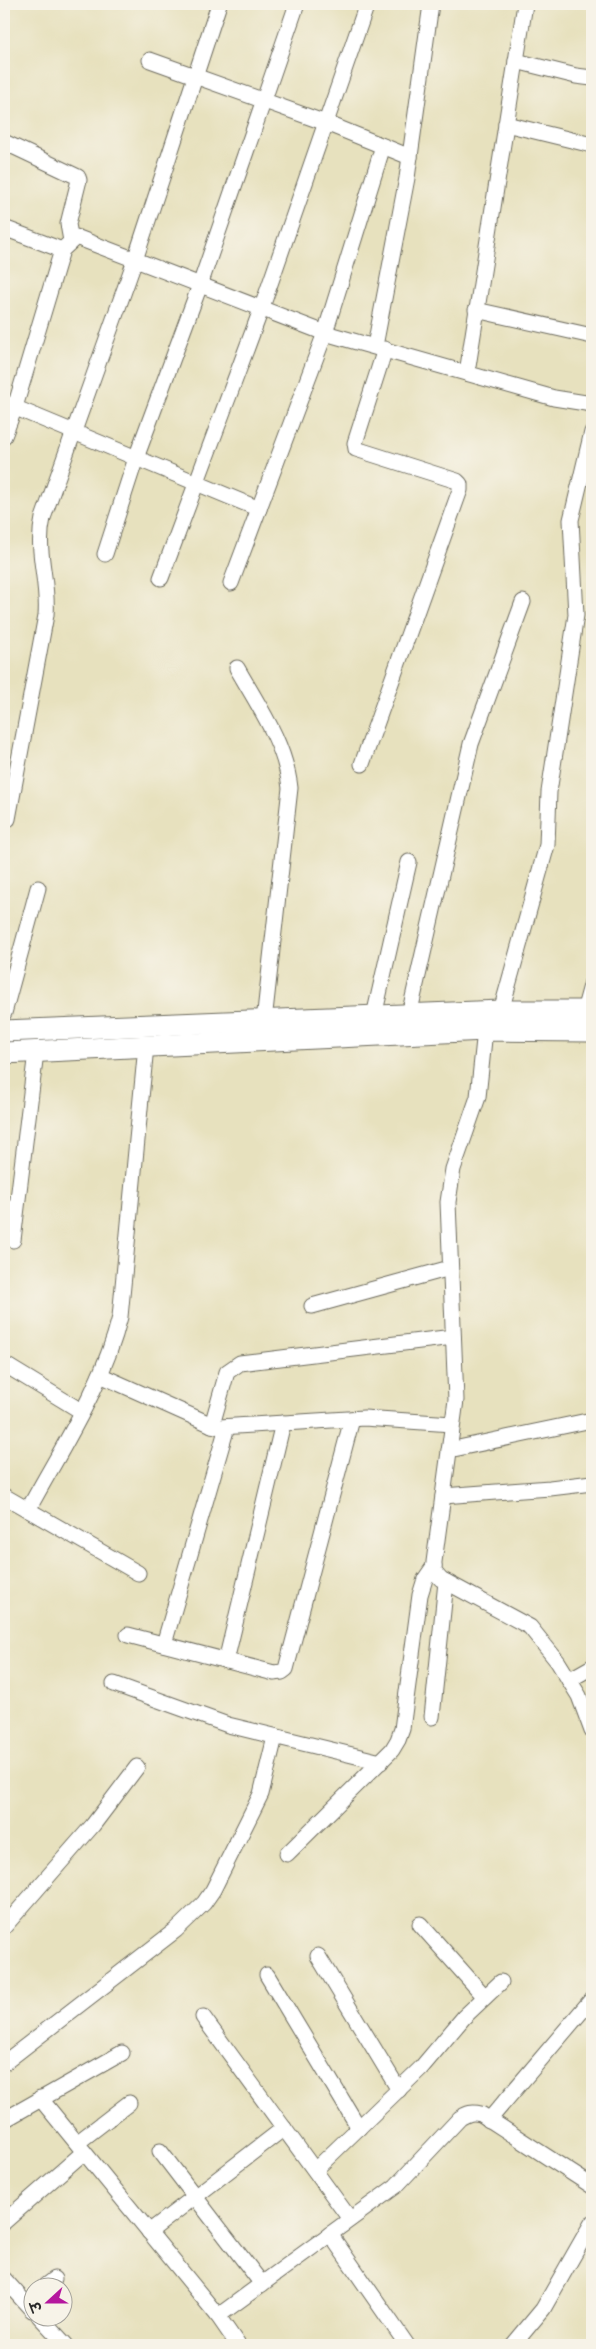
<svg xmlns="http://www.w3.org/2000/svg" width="596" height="2349" font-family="'Gochi Hand','Playpen Sans Deva',sans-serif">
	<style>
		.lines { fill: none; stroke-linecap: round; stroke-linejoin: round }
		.minor-casing { stroke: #6d6b5e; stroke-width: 17 }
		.secondary-casing { stroke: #6d6b5e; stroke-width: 23 }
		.minor { stroke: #fff; stroke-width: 15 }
		.secondary { stroke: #fff; stroke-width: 21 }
	</style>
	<rect width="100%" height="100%" fill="#f7f3e8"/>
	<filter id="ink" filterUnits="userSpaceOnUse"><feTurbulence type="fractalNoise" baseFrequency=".02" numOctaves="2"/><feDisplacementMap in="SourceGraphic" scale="10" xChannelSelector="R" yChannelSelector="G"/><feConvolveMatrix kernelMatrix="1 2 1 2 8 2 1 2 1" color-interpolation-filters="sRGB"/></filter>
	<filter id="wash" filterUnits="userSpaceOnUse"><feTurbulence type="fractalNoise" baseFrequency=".0096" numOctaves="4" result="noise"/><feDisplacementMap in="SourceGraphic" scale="20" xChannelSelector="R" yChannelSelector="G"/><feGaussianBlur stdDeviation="1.12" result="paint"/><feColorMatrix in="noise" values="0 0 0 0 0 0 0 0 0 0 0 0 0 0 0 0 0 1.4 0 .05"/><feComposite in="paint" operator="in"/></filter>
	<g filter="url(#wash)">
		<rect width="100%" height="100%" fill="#e7e1be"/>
	</g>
	<g filter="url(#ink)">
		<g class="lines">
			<!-- minor casing -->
			<g class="minor-casing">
				<g id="minor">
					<path d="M 150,60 L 326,123 L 410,157"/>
					<path d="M 516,61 L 576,76 L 592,78"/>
					<path d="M 506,124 L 592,145"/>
					<path d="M 4,142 L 78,177 L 79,180 L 68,224 L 71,241"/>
					<path d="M 4,228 L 62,250"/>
					<path d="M 476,310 L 592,336"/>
					<path d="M 375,346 L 407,178 L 431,4"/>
					<path d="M 467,373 L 525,4"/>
					<path d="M 4,403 L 259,509"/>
					<path d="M 4,436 L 15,407 L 62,250 L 76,237 L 325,333 L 554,398 L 592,404"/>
					<path d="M 105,554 L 136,458 L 200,285 L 297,4"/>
					<path d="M 161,578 L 262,307 L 367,4"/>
					<path d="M 231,583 L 325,333 L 383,146"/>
					<path d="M 237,668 C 259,707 285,743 290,788 L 264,1021"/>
					<path d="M 362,764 L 460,490 L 460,484 L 457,481 L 356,449 L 355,443 L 385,349"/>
					<path d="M 8,819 L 46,615 C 49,581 35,552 43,518 L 135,260 L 219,4"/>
					<path d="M 501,1011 L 547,845 L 549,792 L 576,615 L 571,520 L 592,432"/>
					<path d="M 584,1011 L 592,982"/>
					<path d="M 4,1013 L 38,888"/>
					<path d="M 409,1015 L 471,744 L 523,602"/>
					<path d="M 374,1016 L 409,862"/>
					<path d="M 485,1030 L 478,1097 L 453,1169 L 448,1202 L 456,1400 L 434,1562 L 434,1571 L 441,1579 L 530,1627 L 558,1662 L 579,1696 L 592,1731"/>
					<path d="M 13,1240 L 36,1052"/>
					<path d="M 312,1306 L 450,1268"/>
					<path d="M 4,1364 L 81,1411"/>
					<path d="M 100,1375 L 212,1425 L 220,1427 L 364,1418 L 452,1424"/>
					<path d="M 212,1425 L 227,1372 L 240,1363 L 453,1337"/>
					<path d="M 449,1450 L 592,1420"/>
					<path d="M 4,1496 L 138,1573"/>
					<path d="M 443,1496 L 550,1488 L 592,1483"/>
					<path d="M 28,1510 C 62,1447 103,1386 120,1317 L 146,1046"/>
					<path d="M 128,1635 L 274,1673 L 282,1672 L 286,1669 L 352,1419"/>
					<path d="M 164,1644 L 227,1427"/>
					<path d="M 226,1661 L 283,1423"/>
					<path d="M 569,1680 L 592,1667"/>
					<path d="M 114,1684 L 228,1725 L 381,1762"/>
					<path d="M 432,1717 L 446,1582"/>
					<path d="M 287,1854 L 392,1750 L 398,1740 L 402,1729 L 420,1595 L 425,1579 L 434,1566"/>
					<path d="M 420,1924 L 485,1997"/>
					<path d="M 4,1927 L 93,1825 L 137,1767"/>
					<path d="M 318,1956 L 399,2090"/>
					<path d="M 267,1975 L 359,2128"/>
					<path d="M 203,2017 L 350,2219"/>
					<path d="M 4,2063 L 176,1930 L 204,1903 L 213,1890 L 261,1794 L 275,1737"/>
					<path d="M 40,2098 L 218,2316 L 238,2345"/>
					<path d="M 4,2120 L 122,2053"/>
					<path d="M 489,2120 L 592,1999"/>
					<path d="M 77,2143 L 129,2103"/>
					<path d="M 160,2151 L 262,2284"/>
					<path d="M 315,2170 L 421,2068 L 464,2017 L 501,1982"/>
					<path d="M 4,2222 L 84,2152"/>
					<path d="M 149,2232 L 284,2128"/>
					<path d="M 330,2234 L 407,2345"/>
					<path d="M 4,2279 L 32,2310"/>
					<path d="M 45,2286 L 54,2279"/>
					<path d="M 39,2316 L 66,2345"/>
					<path d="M 218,2316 L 396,2186 L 460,2118 C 468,2113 472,2112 481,2114 L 592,2186"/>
					<path d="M 513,2345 L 543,2309 L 592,2223"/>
				</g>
			</g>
			<!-- secondary casing -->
			<g class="secondary-casing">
				<g id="secondary">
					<path d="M 4,1031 L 501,1011 L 592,1011"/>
					<path d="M 4,1053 L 485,1030 L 592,1031"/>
				</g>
			</g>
			<!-- minor -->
			<use href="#minor" class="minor"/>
			<!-- secondary -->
			<use href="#secondary" class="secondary"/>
		</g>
	</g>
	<!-- margin -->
	<rect width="596" height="2349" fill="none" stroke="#f7f3e8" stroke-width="20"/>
	<!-- north arrow -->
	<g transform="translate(48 2302) rotate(249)"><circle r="24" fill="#f7f3e8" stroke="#a5a39c"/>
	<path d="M0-4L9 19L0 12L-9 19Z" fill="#b5179e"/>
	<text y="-8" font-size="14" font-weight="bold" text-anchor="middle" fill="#2b2b2b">उ</text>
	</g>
</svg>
